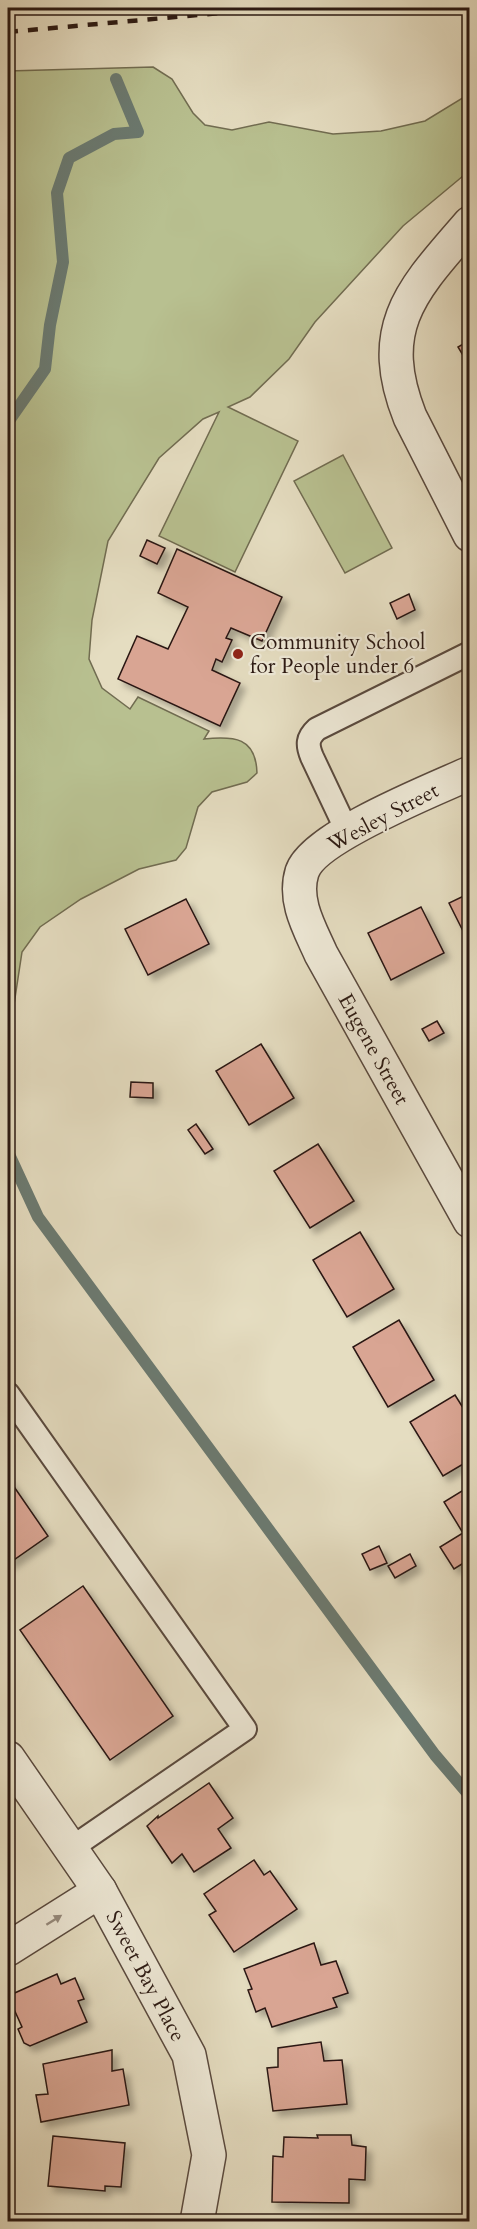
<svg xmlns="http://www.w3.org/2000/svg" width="477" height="2229" font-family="Cardo,serif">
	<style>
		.green { fill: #b8c090; stroke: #716c51; stroke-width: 1.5 }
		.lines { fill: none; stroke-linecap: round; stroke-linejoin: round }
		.stream { stroke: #6b7a71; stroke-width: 12 }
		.building { fill: #d9a593; stroke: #2a1812; stroke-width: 1.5; filter: url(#shadow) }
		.service-casing { stroke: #59493e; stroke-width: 26 }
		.minor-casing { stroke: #59493e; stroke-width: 36 }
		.service { stroke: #eee9d7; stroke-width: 22 }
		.minor { stroke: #eee9d7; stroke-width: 33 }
		.rail { stroke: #2a1812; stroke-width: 4.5; stroke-dasharray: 10 10; stroke-linecap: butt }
		.oneway { fill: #968b7e }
		.poi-dot { fill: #8f2418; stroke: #eee9d7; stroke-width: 2 }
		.labels { text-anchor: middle; stroke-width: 4.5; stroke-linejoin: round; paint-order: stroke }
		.poi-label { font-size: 21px; fill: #2a1812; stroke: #eee9d7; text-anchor: start }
		.street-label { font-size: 21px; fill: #2a1812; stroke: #eee9d7 }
	</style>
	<defs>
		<filter id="shadow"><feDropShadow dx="5.5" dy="5.5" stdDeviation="3" flood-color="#0004"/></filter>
	</defs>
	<rect width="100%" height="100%" fill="#e5ddc1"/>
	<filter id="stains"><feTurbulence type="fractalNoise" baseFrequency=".00333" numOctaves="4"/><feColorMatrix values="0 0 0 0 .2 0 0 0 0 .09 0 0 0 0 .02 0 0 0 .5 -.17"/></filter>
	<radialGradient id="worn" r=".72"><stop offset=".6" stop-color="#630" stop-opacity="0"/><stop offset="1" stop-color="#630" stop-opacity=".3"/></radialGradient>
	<!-- green -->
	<g class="green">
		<path d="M 153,67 L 172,79 L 193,113 L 205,125 L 232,130 L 269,122 L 333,134 L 381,131 L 425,121 L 469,94 L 469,171 L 403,226 L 315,322 L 289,359 L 250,397 L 228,407 L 298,441 L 235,572 L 159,536 L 219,412 L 203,419 L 159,458 L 108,541 L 92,620 L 89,659 L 102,688 L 130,709 L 138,697 L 209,731 L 204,739 C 234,736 256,737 257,773 L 247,782 L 212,792 L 198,807 L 186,848 L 176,860 L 139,869 L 81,899 L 40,927 L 22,952 L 8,1044 L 8,71 Z"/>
		<path d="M 343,455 L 392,548 L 345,573 L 294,481 Z"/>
	</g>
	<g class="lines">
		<!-- stream -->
		<g class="stream">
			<path d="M 8,422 L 45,369 L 50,325 L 63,262 L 57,193 L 69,158 L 114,134 L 138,132 L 116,79"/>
			<path d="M 8,1152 L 38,1217 L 435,1755 L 470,1796"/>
		</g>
	</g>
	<!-- building -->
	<g class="building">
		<path d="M 470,340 L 470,367 L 458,347 Z"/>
		<path d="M 147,540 L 165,548 L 157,564 L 140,556 Z"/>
		<path d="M 177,549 L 282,597 L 262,641 L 231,628 L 226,638 L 232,640 L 222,662 L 216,659 L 212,670 L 240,683 L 220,726 L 118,679 L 137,636 L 168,649 L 188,607 L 158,593 Z"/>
		<path d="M 409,594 L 415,610 L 397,619 L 390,603 Z"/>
		<path d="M 470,893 L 470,945 L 449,903 Z"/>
		<path d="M 186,899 L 209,944 L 148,975 L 125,929 Z"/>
		<path d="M 421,907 L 444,953 L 391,980 L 368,933 Z"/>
		<path d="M 437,1021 L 444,1033 L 429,1041 L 422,1029 Z"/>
		<path d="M 261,1044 L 294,1098 L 249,1125 L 216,1071 Z"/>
		<path d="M 131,1082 L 153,1083 L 153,1098 L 130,1097 Z"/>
		<path d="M 196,1124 L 213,1149 L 205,1154 L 188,1130 Z"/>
		<path d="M 318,1144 L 354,1201 L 310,1228 L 274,1171 Z"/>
		<path d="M 360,1232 L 394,1289 L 347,1317 L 313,1260 Z"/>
		<path d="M 399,1320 L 434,1380 L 388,1407 L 353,1347 Z"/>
		<path d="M 455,1395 L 470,1419 L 470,1460 L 443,1476 L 410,1422 Z"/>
		<path d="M 8,1478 L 48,1536 L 8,1564 Z"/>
		<path d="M 470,1486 L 470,1559 L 454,1569 L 440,1547 L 463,1533 L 444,1502 Z"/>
		<path d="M 379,1546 L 387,1563 L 370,1570 L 362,1554 Z"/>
		<path d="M 410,1554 L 416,1566 L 395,1578 L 388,1566 Z"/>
		<path d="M 83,1586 L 173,1716 L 110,1760 L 20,1630 Z"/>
		<path d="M 209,1783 L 233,1818 L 218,1829 L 231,1848 L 194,1872 L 182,1854 L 172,1863 L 147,1826 L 158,1816 L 158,1818 Z"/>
		<path d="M 254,1860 L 264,1875 L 270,1871 L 297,1909 L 234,1952 L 209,1915 L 216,1911 L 204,1894 Z"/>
		<path d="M 314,1943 L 321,1965 L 336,1961 L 348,1993 L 333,1998 L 337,2007 L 272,2027 L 265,2008 L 256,2012 L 248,1990 L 252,1989 L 244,1969 Z"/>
		<path d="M 57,1974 L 61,1984 L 75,1978 L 84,1999 L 78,2001 L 87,2022 L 30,2046 L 24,2043 L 18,2029 L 22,2027 L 8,1996 Z"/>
		<path d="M 321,2042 L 324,2061 L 342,2060 L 347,2104 L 273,2111 L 267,2068 L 278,2067 L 278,2048 Z"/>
		<path d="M 112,2050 L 112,2071 L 123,2069 L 129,2105 L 41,2122 L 36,2095 L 48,2094 L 43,2064 Z"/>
		<path d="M 317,2135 L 351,2135 L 352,2145 L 366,2147 L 365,2180 L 349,2179 L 349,2203 L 272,2202 L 273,2156 L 283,2157 L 284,2137 L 318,2138 Z"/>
		<path d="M 53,2136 L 125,2143 L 121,2187 L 105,2186 L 105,2191 L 48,2186 Z"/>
	</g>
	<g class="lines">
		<!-- service casing -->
		<g class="service-casing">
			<g id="service">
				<path d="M 347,831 L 312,757 C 307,745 307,738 317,729 L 470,653"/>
				<path d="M 8,1394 L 245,1729 L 70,1849"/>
			</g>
		</g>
		<!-- minor casing -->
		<g class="minor-casing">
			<g id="minor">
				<path d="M 470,223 C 413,289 374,326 410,417 L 470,535"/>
				<path d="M 470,773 C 435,789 313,837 302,872 C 293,901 310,929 321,954 L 470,1221"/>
				<path d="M 8,1758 L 100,1891 L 189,2055 L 209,2155 L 197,2222"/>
				<path d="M 8,1949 L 100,1891"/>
			</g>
		</g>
		<!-- service -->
		<use href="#service" class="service"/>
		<!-- minor -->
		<use href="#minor" class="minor"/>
		<!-- rail -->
		<path class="rail" d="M 8,32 L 276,8"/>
	</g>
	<!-- one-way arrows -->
	<defs><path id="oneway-solid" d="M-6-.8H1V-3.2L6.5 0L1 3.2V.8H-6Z" transform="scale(1.5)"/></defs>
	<use class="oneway" href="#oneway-solid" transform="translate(54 1920) rotate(-32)"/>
	<!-- markers -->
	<circle class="poi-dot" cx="238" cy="654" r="6"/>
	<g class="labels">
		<!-- poi labels -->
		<g class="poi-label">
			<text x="250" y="649">Community School<tspan x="250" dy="24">for People under 6</tspan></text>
		</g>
		<!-- street labels -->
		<g class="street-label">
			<text transform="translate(383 817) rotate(-28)" y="7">Wesley Street</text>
			<text transform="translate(374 1049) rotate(61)" y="7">Eugene Street</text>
			<text transform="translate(146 1976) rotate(62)" y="7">Sweet Bay Place</text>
		</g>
	</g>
	<!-- margin -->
	<rect width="477" height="2229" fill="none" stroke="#e5ddc1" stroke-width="30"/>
	<rect x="9" y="9" width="459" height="2211" fill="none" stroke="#2a1812" stroke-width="3"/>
	<rect x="15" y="15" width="447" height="2199" fill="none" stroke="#2a1812" stroke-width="1.5"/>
	<rect width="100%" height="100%" filter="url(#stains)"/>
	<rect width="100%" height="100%" fill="url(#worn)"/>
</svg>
